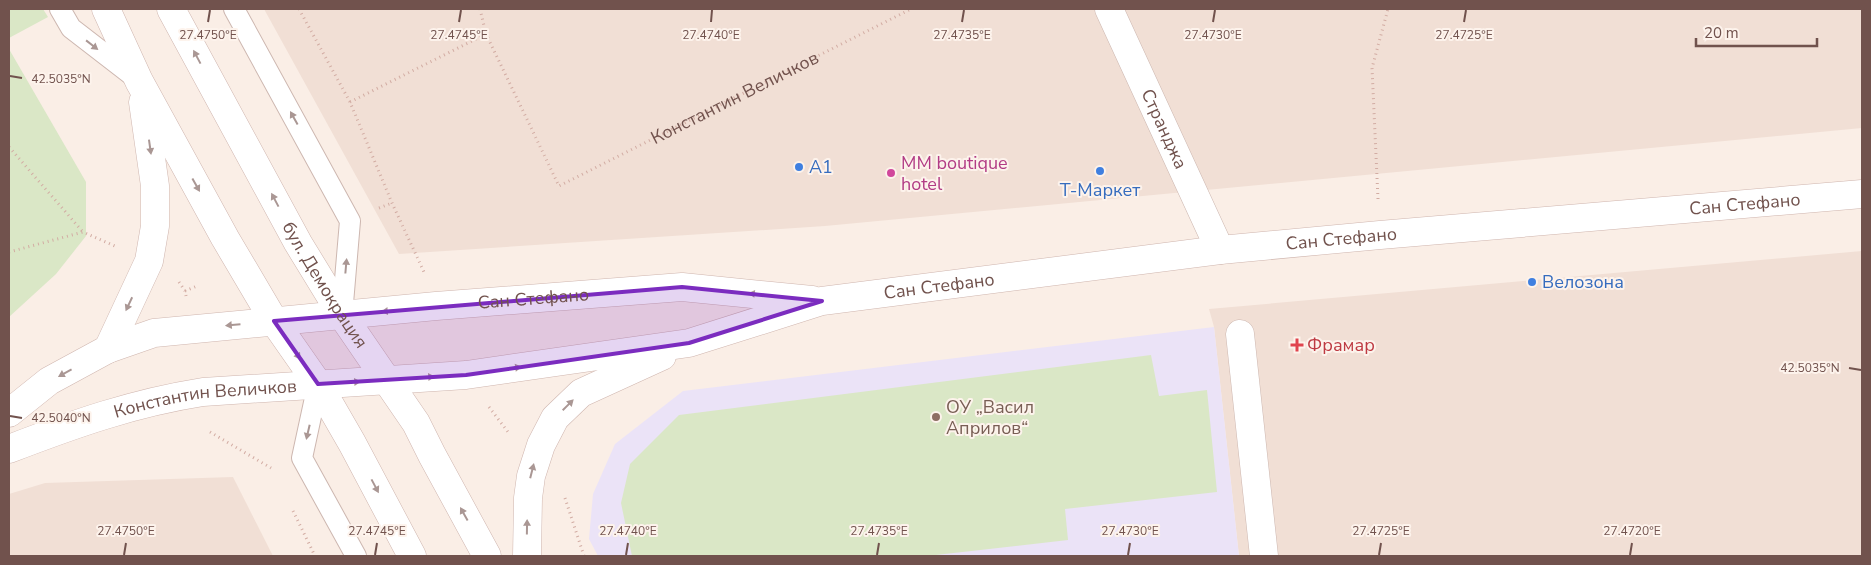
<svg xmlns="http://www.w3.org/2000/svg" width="1871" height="565" font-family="'Nunito Sans',sans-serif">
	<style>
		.residential { fill: #f1dfd5 }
		.education { fill: #ebe3f7 }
		.green { fill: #dae7c6 }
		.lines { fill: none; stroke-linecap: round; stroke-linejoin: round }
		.lane-casing { stroke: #cdb7b0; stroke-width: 22 }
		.street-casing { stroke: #cdb7b0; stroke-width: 29 }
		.secondary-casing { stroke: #cfb5ae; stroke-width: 29 }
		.path { stroke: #d2aca3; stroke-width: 3; stroke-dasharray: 1 4; stroke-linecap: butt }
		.lane { stroke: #fff; stroke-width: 20 }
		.street { stroke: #fff; stroke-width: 28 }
		.secondary { stroke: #fff; stroke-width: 28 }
		.oneway { fill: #aa9794 }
		.marked { fill: #7b2cbf; fill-opacity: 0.2; stroke: #7b2cbf; stroke-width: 4; stroke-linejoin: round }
		.ticks { fill: none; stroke: #71524d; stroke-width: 2 }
		.shop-dot { fill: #3f7fe0; stroke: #fdf3ec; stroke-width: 2 }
		.hotel-dot { fill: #d1479c; stroke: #fdf3ec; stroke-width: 2 }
		.health-dot { fill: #e0444e; stroke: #fdf3ec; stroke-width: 2 }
		.education-dot { fill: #8d6e63; stroke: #fdf3ec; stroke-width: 2 }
		.labels { text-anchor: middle; stroke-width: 4; stroke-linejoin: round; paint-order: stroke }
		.street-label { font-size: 18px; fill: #71524d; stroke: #fdf3ec }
		.hotel-label { font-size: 18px; fill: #b23c85; stroke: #fdf3ec; text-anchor: start }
		.shop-label { font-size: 18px; fill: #366cbe; stroke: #fdf3ec; text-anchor: start }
		.health-label { font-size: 18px; fill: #be3a42; stroke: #fdf3ec; text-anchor: start }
		.education-label { font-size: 18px; fill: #785e54; stroke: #fdf3ec; text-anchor: start }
		.ticks-label { font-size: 12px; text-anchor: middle; fill: #71524d; stroke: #fdf3ec; stroke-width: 4; stroke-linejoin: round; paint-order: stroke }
	</style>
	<rect width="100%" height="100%" fill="#faeee6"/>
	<!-- residential -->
	<g class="residential">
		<path d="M 264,9 L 1862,9 L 1862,128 L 825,226 L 399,254 Z"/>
		<path d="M 1862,251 L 1862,556 L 1239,556 L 1214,327 L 1209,309 Z"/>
		<path d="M 233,477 L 273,556 L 9,556 L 9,494 L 45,483 Z"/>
	</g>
	<!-- education -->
	<path class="education" d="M 1214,327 L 1239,556 L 598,556 L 589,539 L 593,494 L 615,444 L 683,391 Z"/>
	<!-- green -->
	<g class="green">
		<path d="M 9,9 L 43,9 L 48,17 L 9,38 Z"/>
		<path d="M 9,49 L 86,182 L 86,236 L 56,274 L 9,317 Z"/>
		<path d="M 1151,355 L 1159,396 L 1207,390 L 1217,492 L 1065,509 L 1068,540 L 927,556 L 632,556 L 621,503 L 630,464 L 679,415 Z"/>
	</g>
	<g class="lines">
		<!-- lane casing -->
		<g class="lane-casing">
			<g id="lane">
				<path d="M 60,9 L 71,28 L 137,79"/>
				<path d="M 234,9 L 350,221 L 342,315"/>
				<path d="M 318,384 L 302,458 L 356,556"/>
			</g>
		</g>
		<!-- street casing -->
		<g class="street-casing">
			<g id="street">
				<path id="s2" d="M 1109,9 L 1220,250"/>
				<path d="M 1240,334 L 1264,556"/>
			</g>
		</g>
		<!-- secondary casing -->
		<g class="secondary-casing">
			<g id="secondary">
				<path d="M 106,9 L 139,81 L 225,238 L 274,321 L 318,384 L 352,443 L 412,556"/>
				<path id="s3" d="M 171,9 L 298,243 L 342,315 L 416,423 L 432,455 L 487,556"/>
				<path d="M 108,349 L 149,261 L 155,226 L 155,186 L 143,102"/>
				<path id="s4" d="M 9,413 L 49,381 L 108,349 L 154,333 L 436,306 L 682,287 L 812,300"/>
				<path id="s5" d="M 9,449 C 74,424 133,403 203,392 L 466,375 L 689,343 L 822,301 L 1220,250 L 1380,235 L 1862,194"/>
				<path d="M 527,556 L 528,498 L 531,476 L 541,445 L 555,418 L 581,393 L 662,356"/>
			</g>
		</g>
		<!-- path -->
		<g class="path">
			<path d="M 299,9 L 350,102 L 392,203 L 424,272"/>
			<path id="s1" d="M 480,9 L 486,34 L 559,186 L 911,9"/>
			<path d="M 350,102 L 486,34"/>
			<path d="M 9,147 L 83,232"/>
			<path d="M 1378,199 L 1372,68 L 1388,9"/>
			<path d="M 379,208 L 392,203"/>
			<path d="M 9,252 L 83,232 L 117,247"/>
			<path d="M 179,282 L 185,291 L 186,296"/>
			<path d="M 185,291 L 197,286"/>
			<path d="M 489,407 L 508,432"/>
			<path d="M 210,432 L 271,468"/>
			<path d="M 565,498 L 584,556"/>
			<path d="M 293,511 L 315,556"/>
		</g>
		<!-- lane -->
		<use href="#lane" class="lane"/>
		<!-- street -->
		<use href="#street" class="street"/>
		<!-- secondary -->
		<use href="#secondary" class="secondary"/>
	</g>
	<!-- one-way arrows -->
	<defs><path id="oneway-solid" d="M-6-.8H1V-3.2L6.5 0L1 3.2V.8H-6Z" transform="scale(1.25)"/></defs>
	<g class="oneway">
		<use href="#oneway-solid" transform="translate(92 45) rotate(38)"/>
		<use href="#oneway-solid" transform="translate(197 57) rotate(-118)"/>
		<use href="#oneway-solid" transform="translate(294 118) rotate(-119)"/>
		<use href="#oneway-solid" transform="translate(150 147) rotate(82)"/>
		<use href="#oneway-solid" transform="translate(196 185) rotate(61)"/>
		<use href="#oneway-solid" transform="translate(275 200) rotate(-118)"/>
		<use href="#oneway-solid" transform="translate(346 266) rotate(-85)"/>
		<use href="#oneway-solid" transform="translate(756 294) rotate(-174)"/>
		<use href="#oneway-solid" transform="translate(129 304) rotate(115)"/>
		<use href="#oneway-solid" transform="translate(389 311) rotate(175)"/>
		<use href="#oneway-solid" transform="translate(233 325) rotate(175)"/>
		<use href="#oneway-solid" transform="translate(296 353) rotate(55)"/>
		<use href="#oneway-solid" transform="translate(514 368) rotate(-8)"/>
		<use href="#oneway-solid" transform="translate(65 373) rotate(151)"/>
		<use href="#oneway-solid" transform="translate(427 377) rotate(-4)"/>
		<use href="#oneway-solid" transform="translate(353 382) rotate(-4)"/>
		<use href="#oneway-solid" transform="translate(568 405) rotate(-45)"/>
		<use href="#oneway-solid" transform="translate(308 432) rotate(103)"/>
		<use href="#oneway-solid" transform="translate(532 471) rotate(-76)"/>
		<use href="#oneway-solid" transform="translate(375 486) rotate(62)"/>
		<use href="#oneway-solid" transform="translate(464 514) rotate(-119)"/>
		<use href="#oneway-solid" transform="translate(527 527) rotate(-89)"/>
	</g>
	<!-- marked area -->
	<path class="marked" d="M 682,287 L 822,301 L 689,343 L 466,375 L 318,384 L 274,321 Z"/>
	<!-- ticks -->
	<path class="ticks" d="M 208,22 L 210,10M 459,22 L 461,10M 711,22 L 712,10M 962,22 L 964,10M 1213,22 L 1215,10M 1464,22 L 1466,10M 10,76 L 22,78M 1849,368 L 1861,370M 10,416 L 22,418M 124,555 L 126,543M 375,555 L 377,543M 626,555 L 628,543M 877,555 L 879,543M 1128,555 L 1130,543M 1379,555 L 1381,543M 1630,555 L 1632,543"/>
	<!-- markers -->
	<g class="shop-dot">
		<circle cx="799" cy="167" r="5"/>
		<circle cx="1100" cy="171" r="5"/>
		<circle cx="1532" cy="282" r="5"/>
	</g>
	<circle class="hotel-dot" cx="891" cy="173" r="5"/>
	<path class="health-dot" d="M1294.5 337.5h5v5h5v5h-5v5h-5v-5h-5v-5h5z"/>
	<circle class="education-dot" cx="936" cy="417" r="5"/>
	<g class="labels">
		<!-- street labels -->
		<g class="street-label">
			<text dy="6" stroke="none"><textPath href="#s1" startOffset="391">Константин Величков</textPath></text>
			<text dy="6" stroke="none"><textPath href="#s2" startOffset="132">Странджа</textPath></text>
			<text dy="6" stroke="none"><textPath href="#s5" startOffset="1759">Сан Стефано</textPath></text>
			<text dy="6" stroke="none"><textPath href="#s5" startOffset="1354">Сан Стефано</textPath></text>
			<text dy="6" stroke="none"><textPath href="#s3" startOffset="316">бул. Демокрация</textPath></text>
			<text dy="6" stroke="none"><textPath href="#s5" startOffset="949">Сан Стефано</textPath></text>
			<text dy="6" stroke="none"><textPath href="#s4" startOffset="548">Сан Стефано</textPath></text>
			<text dy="6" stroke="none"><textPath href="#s5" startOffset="204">Константин Величков</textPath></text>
		</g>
		<!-- hotel labels -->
		<g class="hotel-label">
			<text x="901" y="169">MM boutique<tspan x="901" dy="21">hotel</tspan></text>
		</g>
		<!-- shop labels -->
		<g class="shop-label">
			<text x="809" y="173">A1</text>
			<text x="1100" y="196" text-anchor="middle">Т-Маркет</text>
			<text x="1542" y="288">Велозона</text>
		</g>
		<!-- health labels -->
		<g class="health-label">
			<text x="1307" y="351">Фрамар</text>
		</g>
		<!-- education labels -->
		<g class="education-label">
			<text x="946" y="413">ОУ „Васил<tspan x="946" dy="21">Априлов“</tspan></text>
		</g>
	</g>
	<g class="ticks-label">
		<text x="208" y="39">27.4750°E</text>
		<text x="459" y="39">27.4745°E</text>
		<text x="711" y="39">27.4740°E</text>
		<text x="962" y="39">27.4735°E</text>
		<text x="1213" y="39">27.4730°E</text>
		<text x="1464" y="39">27.4725°E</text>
		<text x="61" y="83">42.5035°N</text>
		<text x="1810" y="372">42.5035°N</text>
		<text x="61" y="422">42.5040°N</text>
		<text x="126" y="535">27.4750°E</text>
		<text x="377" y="535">27.4745°E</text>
		<text x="628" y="535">27.4740°E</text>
		<text x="879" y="535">27.4735°E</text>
		<text x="1130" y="535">27.4730°E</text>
		<text x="1381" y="535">27.4725°E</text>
		<text x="1632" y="535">27.4720°E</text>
	</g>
	<!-- border -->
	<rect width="1871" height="565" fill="none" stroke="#71524d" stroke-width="20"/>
	<!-- scale -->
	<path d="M1696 38v8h121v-8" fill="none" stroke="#71524d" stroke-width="2.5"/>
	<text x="1704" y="38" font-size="15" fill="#71524d" stroke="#fdf3ec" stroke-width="4" paint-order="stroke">20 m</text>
</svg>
